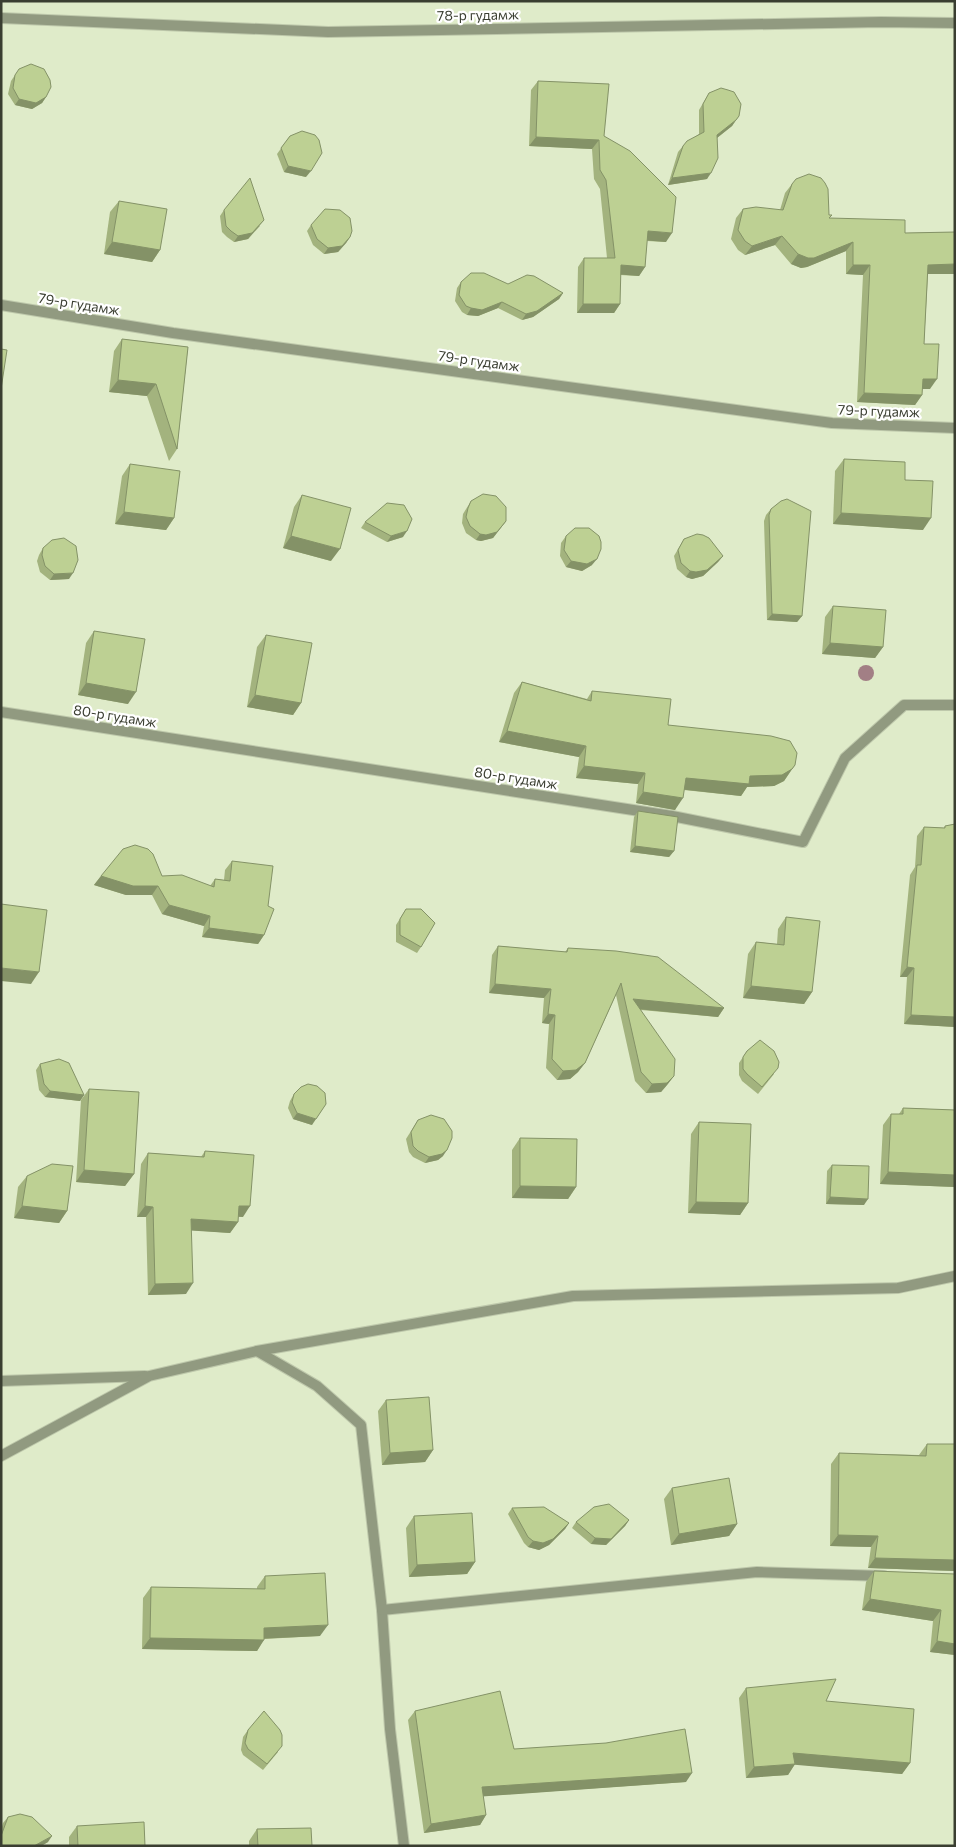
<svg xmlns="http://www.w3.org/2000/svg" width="956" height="1847" font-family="Commissioner,sans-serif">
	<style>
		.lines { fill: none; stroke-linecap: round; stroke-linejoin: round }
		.minor-casing { stroke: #bec8ab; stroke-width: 12 }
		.minor { stroke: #919a80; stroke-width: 10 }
		.tree { fill: #a27f85 }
		.wall { fill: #a3b37e }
		.shaded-wall { fill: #849267 }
		.building { fill: #bdd093; stroke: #849267 }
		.labels { text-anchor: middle; stroke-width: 4.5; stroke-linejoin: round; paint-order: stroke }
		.street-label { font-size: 14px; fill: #3a3e31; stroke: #fff }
	</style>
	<rect width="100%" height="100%" fill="#dfebc9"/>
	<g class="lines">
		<!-- minor casing -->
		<g class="minor-casing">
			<g id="minor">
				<path d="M 1,18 L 328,32 L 881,22 L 955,23"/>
				<path d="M 1,305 L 173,333 L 832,423 L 955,428"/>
				<path d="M 1,712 L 672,816 L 803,842 L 845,758 L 904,705 L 955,705"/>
				<path d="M 257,1351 L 317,1386 L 361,1425 L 382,1610 L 390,1729 L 404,1846"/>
				<path d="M 1,1381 L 145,1376"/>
				<path d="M 1,1456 L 149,1376 L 257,1351 L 573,1296 L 898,1288 L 955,1276"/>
				<path d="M 382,1610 L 757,1572 L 884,1576"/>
			</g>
		</g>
		<!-- minor -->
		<use href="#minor" class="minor"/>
	</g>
	<!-- trees -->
	<circle class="tree" cx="866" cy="673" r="8"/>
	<!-- wall -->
	<g class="wall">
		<path d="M 15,75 L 46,97 L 42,103 L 32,109 L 15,105 L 8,94 L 11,81 Z"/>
		<path d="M 538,81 L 604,136 L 666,242 L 647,241 L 645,267 L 639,276 L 620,275 L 620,304 L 614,313 L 577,313 L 578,267 L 584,258 L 607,258 L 600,189 L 594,179 L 592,149 L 529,146 L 531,90 Z"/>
		<path d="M 709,93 L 739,116 L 732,126 L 717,138 L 707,179 L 668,185 L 678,152 L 683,146 L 699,134 L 699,110 Z"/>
		<path d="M 290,136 L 306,177 L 284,172 L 277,154 Z"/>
		<path d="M 792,184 L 829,215 L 830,218 L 905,233 L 955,232 L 955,274 L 928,274 L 924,344 L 930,389 L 922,389 L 922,395 L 915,405 L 857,402 L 863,275 L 846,274 L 846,251 L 807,267 L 801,268 L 791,264 L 775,245 L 745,255 L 738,250 L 731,239 L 736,218 L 743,209 L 780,210 L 785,193 Z"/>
		<path d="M 119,201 L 160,250 L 152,262 L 104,254 L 110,212 Z"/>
		<path d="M 224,210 L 260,226 L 248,239 L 234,242 L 227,237 L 222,232 L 220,216 Z"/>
		<path d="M 311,225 L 350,237 L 346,243 L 338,252 L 324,254 L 313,245 L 307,231 Z"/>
		<path d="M 461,282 L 508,284 L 563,293 L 559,299 L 533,317 L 522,320 L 498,308 L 478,316 L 467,315 L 462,312 L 455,301 L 457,288 Z"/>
		<path d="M 122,339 L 188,347 L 177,449 L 169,461 L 147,396 L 109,392 L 114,351 Z"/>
		<path d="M 844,459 L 905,480 L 923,530 L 833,524 L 835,471 Z"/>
		<path d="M 130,464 L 174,518 L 166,530 L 115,524 L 122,476 Z"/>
		<path d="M 302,495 L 331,561 L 283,548 L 294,507 Z"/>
		<path d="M 471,501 L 506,521 L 493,538 L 481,541 L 476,540 L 466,533 L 462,523 L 463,514 Z"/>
		<path d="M 771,509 L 802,616 L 797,622 L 767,620 L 764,521 L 766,515 Z"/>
		<path d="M 365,522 L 403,537 L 387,542 L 361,528 Z"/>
		<path d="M 566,536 L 592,565 L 582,571 L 566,567 L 560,556 L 561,543 Z"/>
		<path d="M 684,539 L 723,556 L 718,562 L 703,576 L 692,579 L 686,577 L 677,569 L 674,556 Z"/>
		<path d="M 43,548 L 69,579 L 50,580 L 40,572 L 37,561 L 39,555 Z"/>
		<path d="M 833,606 L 883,647 L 875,658 L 822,654 L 825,617 Z"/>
		<path d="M 94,631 L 128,704 L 78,695 L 86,643 Z"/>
		<path d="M 266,635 L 301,703 L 293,715 L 247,707 L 257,647 Z"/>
		<path d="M 522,682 L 587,699 L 592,691 L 668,725 L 795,765 L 784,781 L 774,786 L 747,787 L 741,796 L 684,790 L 675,810 L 636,803 L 638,784 L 576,778 L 579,757 L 499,742 L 514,693 Z"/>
		<path d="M 638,811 L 674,851 L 669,857 L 630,852 L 634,817 Z"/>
		<path d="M 955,824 L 955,1027 L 904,1024 L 907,977 L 900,977 L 910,875 L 915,867 L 917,836 L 924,827 L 944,828 L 945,826 Z"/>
		<path d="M 232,861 L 264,935 L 258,944 L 202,937 L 204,926 L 162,914 L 152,895 L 126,895 L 94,885 L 101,876 L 162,876 L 210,886 L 215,879 L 224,880 L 225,870 Z"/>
		<path d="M 406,909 L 421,947 L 417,953 L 396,942 L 396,925 Z"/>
		<path d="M 786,917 L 812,992 L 804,1004 L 743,998 L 748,954 L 756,942 L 777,944 L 778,929 Z"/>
		<path d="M 498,946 L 565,952 L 568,948 L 724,1008 L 718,1017 L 641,1010 L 674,1076 L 667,1085 L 661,1092 L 646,1093 L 635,1081 L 616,995 L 585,1063 L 578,1072 L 570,1079 L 557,1080 L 546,1068 L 549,1024 L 542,1023 L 544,998 L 489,993 L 492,955 Z"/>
		<path d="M 747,1051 L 774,1074 L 758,1094 L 742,1081 L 739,1075 L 739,1063 Z"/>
		<path d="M 40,1064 L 84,1095 L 80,1101 L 45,1097 L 39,1090 L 36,1070 Z"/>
		<path d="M 89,1089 L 134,1174 L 125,1186 L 76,1182 L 81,1100 Z"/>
		<path d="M 294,1094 L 312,1125 L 293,1119 L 288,1108 L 290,1101 Z"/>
		<path d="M 903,1108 L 955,1110 L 955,1187 L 880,1184 L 883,1125 L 891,1114 L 899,1114 Z"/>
		<path d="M 418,1120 L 443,1156 L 438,1160 L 425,1163 L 413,1157 L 409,1152 L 406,1139 Z"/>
		<path d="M 699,1122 L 748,1203 L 740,1215 L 688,1213 L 691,1134 Z"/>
		<path d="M 520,1138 L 576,1187 L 568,1199 L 512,1198 L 512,1150 Z"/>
		<path d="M 205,1151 L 243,1217 L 238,1217 L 238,1222 L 230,1233 L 191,1230 L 186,1294 L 148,1295 L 146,1217 L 137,1217 L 141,1164 L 148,1153 L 201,1157 Z"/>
		<path d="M 832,1165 L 864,1205 L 826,1204 L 827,1171 Z"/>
		<path d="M 27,1176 L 67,1211 L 59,1223 L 14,1218 L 18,1187 Z"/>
		<path d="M 386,1400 L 433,1450 L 425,1462 L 382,1465 L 378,1411 Z"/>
		<path d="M 927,1444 L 955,1444 L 955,1571 L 868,1568 L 871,1547 L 830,1546 L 831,1464 L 839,1453 L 919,1455 Z"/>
		<path d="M 672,1488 L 737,1524 L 729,1536 L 671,1545 L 664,1499 Z"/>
		<path d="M 512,1508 L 569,1523 L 565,1529 L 549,1545 L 539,1550 L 528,1547 L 524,1543 L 508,1514 Z"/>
		<path d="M 414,1516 L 475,1562 L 467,1574 L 409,1577 L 406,1528 Z"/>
		<path d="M 629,1520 L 625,1526 L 606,1545 L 591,1544 L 572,1528 L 576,1522 Z"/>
		<path d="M 874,1571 L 955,1574 L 955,1655 L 930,1652 L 933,1621 L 862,1610 L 866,1582 Z"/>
		<path d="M 265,1576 L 320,1636 L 264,1639 L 257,1651 L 142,1649 L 143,1598 L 151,1587 L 257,1589 L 257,1587 Z"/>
		<path d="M 746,1688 L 826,1701 L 910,1763 L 902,1774 L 795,1764 L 788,1775 L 746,1778 L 739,1698 Z"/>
		<path d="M 415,1711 L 514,1749 L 686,1782 L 483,1796 L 486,1815 L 480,1825 L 424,1833 L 408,1720 Z"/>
		<path d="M 248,1730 L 278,1752 L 263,1770 L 243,1755 L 241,1750 L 243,1737 Z"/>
		<path d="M 8,1817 L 48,1842 L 41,1846 L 1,1846 L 1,1830 L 3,1823 Z"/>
		<path d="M 77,1826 L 145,1846 L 69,1846 L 69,1837 Z"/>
		<path d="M 257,1829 L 312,1846 L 249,1846 L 249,1841 Z"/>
	</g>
	<!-- shaded-wall -->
	<g class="shaded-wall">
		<path d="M 46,97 L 42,103 L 32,109 L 15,105 L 19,99 Z"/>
		<path d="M 736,120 L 732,126 L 713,141 L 717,135 Z"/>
		<path d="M 536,137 L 599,140 L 592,149 L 529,146 Z"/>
		<path d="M 288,166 L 311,171 L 306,177 L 284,172 Z"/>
		<path d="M 711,173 L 707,179 L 668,185 L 672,178 Z"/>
		<path d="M 264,220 L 248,239 L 234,242 L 238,236 Z"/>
		<path d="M 648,231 L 672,233 L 666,242 L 641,240 Z"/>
		<path d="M 782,236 L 775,245 L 745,255 L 752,246 Z"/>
		<path d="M 350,237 L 346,243 L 338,252 L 324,254 L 328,248 Z"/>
		<path d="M 112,242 L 160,250 L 152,262 L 104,254 Z"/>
		<path d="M 853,242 L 846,251 L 807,267 L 801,268 L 791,264 L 798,254 Z"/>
		<path d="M 955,264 L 955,274 L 921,274 L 928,265 Z"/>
		<path d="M 621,265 L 645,267 L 639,276 L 614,274 Z"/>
		<path d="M 853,265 L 870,265 L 863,275 L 846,274 Z"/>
		<path d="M 563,293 L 559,299 L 533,317 L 522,320 L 526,314 Z"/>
		<path d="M 502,302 L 498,308 L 478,316 L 467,315 L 471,308 Z"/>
		<path d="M 583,304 L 620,304 L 614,313 L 577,313 Z"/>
		<path d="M 923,379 L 937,379 L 930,389 L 916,389 Z"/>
		<path d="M 118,380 L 156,384 L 147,396 L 109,392 Z"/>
		<path d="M 864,393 L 922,395 L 915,405 L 857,402 Z"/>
		<path d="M 124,512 L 174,518 L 166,530 L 115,524 Z"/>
		<path d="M 841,513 L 931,518 L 923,530 L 833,524 Z"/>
		<path d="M 506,521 L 493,538 L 481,541 L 476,540 L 480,534 Z"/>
		<path d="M 407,531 L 403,537 L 387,542 L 391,536 Z"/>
		<path d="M 291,536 L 340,549 L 331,561 L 283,548 Z"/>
		<path d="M 723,556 L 718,562 L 703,576 L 692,579 L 686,577 L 690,571 Z"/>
		<path d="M 597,559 L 592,565 L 582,571 L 566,567 L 571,561 Z"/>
		<path d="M 73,573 L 69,579 L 50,580 L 54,574 Z"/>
		<path d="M 772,614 L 802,616 L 797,622 L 767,620 Z"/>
		<path d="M 830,643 L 883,647 L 875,658 L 822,654 Z"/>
		<path d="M 86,683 L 136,692 L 128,704 L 78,695 Z"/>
		<path d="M 255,695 L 301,703 L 293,715 L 247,707 Z"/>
		<path d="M 507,731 L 586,746 L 579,757 L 499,742 Z"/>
		<path d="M 584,766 L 645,773 L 638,784 L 576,778 Z"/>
		<path d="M 792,769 L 784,781 L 774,786 L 747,787 L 741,796 L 678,789 L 686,778 L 750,776 Z"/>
		<path d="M 643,792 L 683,798 L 675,810 L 636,803 Z"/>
		<path d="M 635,846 L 674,851 L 669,857 L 630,852 Z"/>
		<path d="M 101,876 L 158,886 L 152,895 L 126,895 L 94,885 Z"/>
		<path d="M 169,905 L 210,916 L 204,926 L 162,914 Z"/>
		<path d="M 209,928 L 264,935 L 258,944 L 202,937 Z"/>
		<path d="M 907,967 L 914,968 L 907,977 L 900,977 Z"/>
		<path d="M 1,968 L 39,972 L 31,984 L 1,981 Z"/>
		<path d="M 495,984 L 551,989 L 544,998 L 489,993 Z"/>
		<path d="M 751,986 L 812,992 L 804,1004 L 743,998 Z"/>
		<path d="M 633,999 L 724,1008 L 718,1017 L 627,1008 Z"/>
		<path d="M 548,1014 L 555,1015 L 549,1024 L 542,1023 Z"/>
		<path d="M 911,1015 L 955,1017 L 955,1027 L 904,1024 Z"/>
		<path d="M 585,1063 L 578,1072 L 570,1079 L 557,1080 L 563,1071 Z"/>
		<path d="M 674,1076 L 667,1085 L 661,1092 L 646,1093 L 652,1084 Z"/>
		<path d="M 50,1091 L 84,1095 L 80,1101 L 45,1097 Z"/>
		<path d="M 297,1113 L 316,1119 L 312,1125 L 293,1119 Z"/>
		<path d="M 447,1150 L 443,1156 L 438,1160 L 425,1163 L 429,1157 Z"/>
		<path d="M 84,1170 L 134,1174 L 125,1186 L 76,1182 Z"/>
		<path d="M 888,1172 L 955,1175 L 955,1187 L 880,1184 Z"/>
		<path d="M 520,1186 L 576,1187 L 568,1199 L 512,1198 Z"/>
		<path d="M 830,1197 L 868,1199 L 864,1205 L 826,1204 Z"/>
		<path d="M 696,1202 L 748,1203 L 740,1215 L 688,1213 Z"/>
		<path d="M 22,1206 L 67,1211 L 59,1223 L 14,1218 Z"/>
		<path d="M 145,1206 L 153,1207 L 146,1217 L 137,1217 Z"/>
		<path d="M 239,1206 L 250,1206 L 243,1217 L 232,1216 Z"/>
		<path d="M 191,1219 L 238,1222 L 230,1233 L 183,1230 Z"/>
		<path d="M 193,1283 L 186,1294 L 148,1295 L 155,1284 Z"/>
		<path d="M 433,1450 L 425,1462 L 382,1465 L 390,1453 Z"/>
		<path d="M 629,1520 L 625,1526 L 606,1545 L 591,1544 L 595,1538 Z"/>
		<path d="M 569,1523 L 565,1529 L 549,1545 L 539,1550 L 528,1547 L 533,1541 Z"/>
		<path d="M 737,1524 L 729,1536 L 671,1545 L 679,1534 Z"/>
		<path d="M 838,1535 L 878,1536 L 871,1547 L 830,1546 Z"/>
		<path d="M 875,1558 L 955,1560 L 955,1571 L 868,1568 Z"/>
		<path d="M 475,1562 L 467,1574 L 409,1577 L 417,1565 Z"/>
		<path d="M 870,1599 L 941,1610 L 933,1621 L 862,1610 Z"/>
		<path d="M 328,1625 L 320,1636 L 256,1639 L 264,1628 Z"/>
		<path d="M 150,1638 L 264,1640 L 257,1651 L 142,1649 Z"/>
		<path d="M 937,1641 L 955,1644 L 955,1655 L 930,1652 Z"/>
		<path d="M 793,1753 L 910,1763 L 902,1774 L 786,1764 Z"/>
		<path d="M 795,1764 L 788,1775 L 746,1778 L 754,1767 Z"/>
		<path d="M 692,1773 L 686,1782 L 475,1797 L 482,1787 Z"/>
		<path d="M 486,1815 L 480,1825 L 424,1833 L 431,1824 Z"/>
		<path d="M 52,1836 L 48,1842 L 41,1846 L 34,1846 Z"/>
	</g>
	<!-- building -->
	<g class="building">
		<path d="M 31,64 L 44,69 L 50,80 L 51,87 L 46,97 L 36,103 L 19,99 L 13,88 L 15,75 L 19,69 Z"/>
		<path d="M 538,81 L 609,84 L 604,136 L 630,151 L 676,197 L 672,233 L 648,231 L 645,267 L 621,265 L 620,304 L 583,304 L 584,258 L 615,258 L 606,180 L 600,170 L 599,140 L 536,137 Z"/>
		<path d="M 721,88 L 728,90 L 734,92 L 741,104 L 739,116 L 736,120 L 717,135 L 718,158 L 711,173 L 672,178 L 683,146 L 687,141 L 704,132 L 703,104 L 709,93 Z"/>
		<path d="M 302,131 L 315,135 L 319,140 L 322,153 L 311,171 L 288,166 L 281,148 L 290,136 Z"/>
		<path d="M 809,174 L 821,178 L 825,183 L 828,189 L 829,215 L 832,215 L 829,218 L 905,220 L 905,233 L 955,232 L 955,264 L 928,265 L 924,344 L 939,344 L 937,379 L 923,379 L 922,395 L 864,393 L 870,265 L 853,265 L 853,242 L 814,258 L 808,258 L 798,254 L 782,236 L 752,246 L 745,241 L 738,230 L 743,209 L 756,207 L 783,210 L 792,184 L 796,179 Z"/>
		<path d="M 250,178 L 264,220 L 252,233 L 238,236 L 231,231 L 226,226 L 224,210 Z"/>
		<path d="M 119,201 L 167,209 L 160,250 L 112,242 Z"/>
		<path d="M 325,209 L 340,210 L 350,218 L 352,231 L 350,237 L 342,246 L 328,248 L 317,239 L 311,225 Z"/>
		<path d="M 471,273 L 484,273 L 508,284 L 527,275 L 534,276 L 563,293 L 537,311 L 526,314 L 502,302 L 482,310 L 471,308 L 466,306 L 459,295 L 461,282 Z"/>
		<path d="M 122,339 L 188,347 L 177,449 L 156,384 L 118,380 Z"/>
		<path d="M 1,349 L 7,350 L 1,389 Z"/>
		<path d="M 844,459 L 905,462 L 905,480 L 933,481 L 931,518 L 841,513 Z"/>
		<path d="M 130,464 L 180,471 L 174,518 L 124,512 Z"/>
		<path d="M 483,494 L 496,496 L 506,507 L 506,521 L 497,532 L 486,535 L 480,534 L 470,526 L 466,517 L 468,508 L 471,501 Z"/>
		<path d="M 302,495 L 351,508 L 340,549 L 291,536 Z"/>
		<path d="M 787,499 L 811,511 L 802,616 L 772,614 L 769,515 L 771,509 L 781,501 Z"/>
		<path d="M 387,503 L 404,505 L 412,519 L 407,531 L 391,536 L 365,522 Z"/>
		<path d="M 575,528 L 589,528 L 599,536 L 601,542 L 601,549 L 597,559 L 587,564 L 571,561 L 564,550 L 566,536 Z"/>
		<path d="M 697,534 L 703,535 L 709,538 L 723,556 L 707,570 L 696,572 L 690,571 L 681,563 L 678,550 L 684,539 Z"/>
		<path d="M 64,538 L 76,546 L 78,560 L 73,573 L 54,574 L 45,566 L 42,555 L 43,548 L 52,540 Z"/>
		<path d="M 833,606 L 886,610 L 883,647 L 830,643 Z"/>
		<path d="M 94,631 L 145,639 L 136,692 L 86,683 Z"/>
		<path d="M 266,635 L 312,643 L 301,703 L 255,695 Z"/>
		<path d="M 522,682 L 591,701 L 592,691 L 671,699 L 668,725 L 771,736 L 790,741 L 797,753 L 795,765 L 792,769 L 782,775 L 750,776 L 749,784 L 686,778 L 683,798 L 643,792 L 645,773 L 584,766 L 586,746 L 507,731 Z"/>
		<path d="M 638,811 L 678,817 L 674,851 L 635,846 Z"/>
		<path d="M 955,824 L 955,1017 L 911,1015 L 914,968 L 907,967 L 917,865 L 921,865 L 924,827 L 945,828 L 945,826 Z"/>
		<path d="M 135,845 L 148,849 L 153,854 L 162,876 L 182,875 L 214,887 L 215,879 L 230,881 L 232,861 L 273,866 L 268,906 L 274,909 L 264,935 L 209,928 L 210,916 L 169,905 L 158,886 L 133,886 L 101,876 L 123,849 Z"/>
		<path d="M 1,904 L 47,910 L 39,972 L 1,968 Z"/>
		<path d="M 406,909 L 421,909 L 435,923 L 421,947 L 400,935 L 400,919 Z"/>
		<path d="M 786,917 L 820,921 L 812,992 L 751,986 L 756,942 L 784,945 Z"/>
		<path d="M 498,946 L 567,952 L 568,948 L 616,951 L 658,957 L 724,1008 L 633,999 L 675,1059 L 674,1076 L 667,1083 L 652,1084 L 641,1072 L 621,983 L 585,1063 L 576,1070 L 563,1071 L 552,1059 L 555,1015 L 548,1014 L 551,989 L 495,984 Z"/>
		<path d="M 760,1040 L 774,1051 L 779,1062 L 778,1068 L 762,1087 L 747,1074 L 743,1069 L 743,1057 L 747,1051 Z"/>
		<path d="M 59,1059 L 69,1063 L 84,1095 L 50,1091 L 44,1084 L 40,1064 Z"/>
		<path d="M 308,1084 L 317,1086 L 325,1093 L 326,1104 L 316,1119 L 297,1113 L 292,1102 L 294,1094 L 301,1087 Z"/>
		<path d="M 89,1089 L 139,1092 L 134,1174 L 84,1170 Z"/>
		<path d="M 903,1108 L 955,1110 L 955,1175 L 888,1172 L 891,1114 L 903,1114 Z"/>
		<path d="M 431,1115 L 444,1119 L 452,1131 L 452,1138 L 447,1150 L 442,1154 L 429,1157 L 418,1151 L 413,1146 L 411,1132 L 418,1120 Z"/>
		<path d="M 699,1122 L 751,1124 L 748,1203 L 696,1202 Z"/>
		<path d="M 520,1138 L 577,1139 L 576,1187 L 520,1186 Z"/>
		<path d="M 205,1151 L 254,1155 L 250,1206 L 239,1206 L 238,1222 L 191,1219 L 193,1283 L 155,1284 L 153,1207 L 145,1206 L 148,1153 L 204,1157 Z"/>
		<path d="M 52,1164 L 73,1166 L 67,1211 L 22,1206 L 27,1176 Z"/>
		<path d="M 832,1165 L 869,1166 L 868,1199 L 830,1197 Z"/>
		<path d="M 429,1397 L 433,1450 L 390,1453 L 386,1400 Z"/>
		<path d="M 927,1444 L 955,1444 L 955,1560 L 875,1558 L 878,1536 L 838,1535 L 839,1453 L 926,1456 Z"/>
		<path d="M 729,1478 L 737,1524 L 679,1534 L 672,1488 Z"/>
		<path d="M 609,1504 L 629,1520 L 611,1539 L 595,1538 L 576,1522 L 594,1507 Z"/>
		<path d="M 544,1507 L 569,1523 L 553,1539 L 543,1543 L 533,1541 L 528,1537 L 512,1508 Z"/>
		<path d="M 472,1513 L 475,1562 L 417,1565 L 414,1516 Z"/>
		<path d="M 874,1571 L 955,1574 L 955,1644 L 937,1641 L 941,1610 L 870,1599 Z"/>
		<path d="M 325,1573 L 328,1625 L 264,1628 L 264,1640 L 150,1638 L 151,1587 L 265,1589 L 265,1576 Z"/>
		<path d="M 836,1679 L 826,1701 L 914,1709 L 910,1763 L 793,1753 L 795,1764 L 754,1767 L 746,1688 Z"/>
		<path d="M 500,1691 L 514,1749 L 606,1743 L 685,1729 L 692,1773 L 482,1787 L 486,1815 L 431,1824 L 415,1711 Z"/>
		<path d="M 264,1711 L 280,1730 L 282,1735 L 282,1746 L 267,1764 L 248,1749 L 245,1743 L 248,1730 Z"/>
		<path d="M 20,1814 L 32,1817 L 52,1836 L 34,1846 L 1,1846 L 1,1836 L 8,1817 Z"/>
		<path d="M 144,1822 L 145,1846 L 78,1846 L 77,1826 Z"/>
		<path d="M 311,1828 L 312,1846 L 258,1846 L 257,1829 Z"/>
	</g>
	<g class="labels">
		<!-- street labels -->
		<g class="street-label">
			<text transform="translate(478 15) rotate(-1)" y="5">78-р гудамж</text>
			<text transform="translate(79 304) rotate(9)" y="5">79-р гудамж</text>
			<text transform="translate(479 361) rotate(8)" y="5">79-р гудамж</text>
			<text transform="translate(879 411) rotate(2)" y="5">79-р гудамж</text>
			<text transform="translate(115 716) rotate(9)" y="5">80-р гудамж</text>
			<text transform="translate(516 778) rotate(9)" y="5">80-р гудамж</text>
		</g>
	</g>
	<!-- border -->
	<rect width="956" height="1847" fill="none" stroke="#3a3e31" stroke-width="5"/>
</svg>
